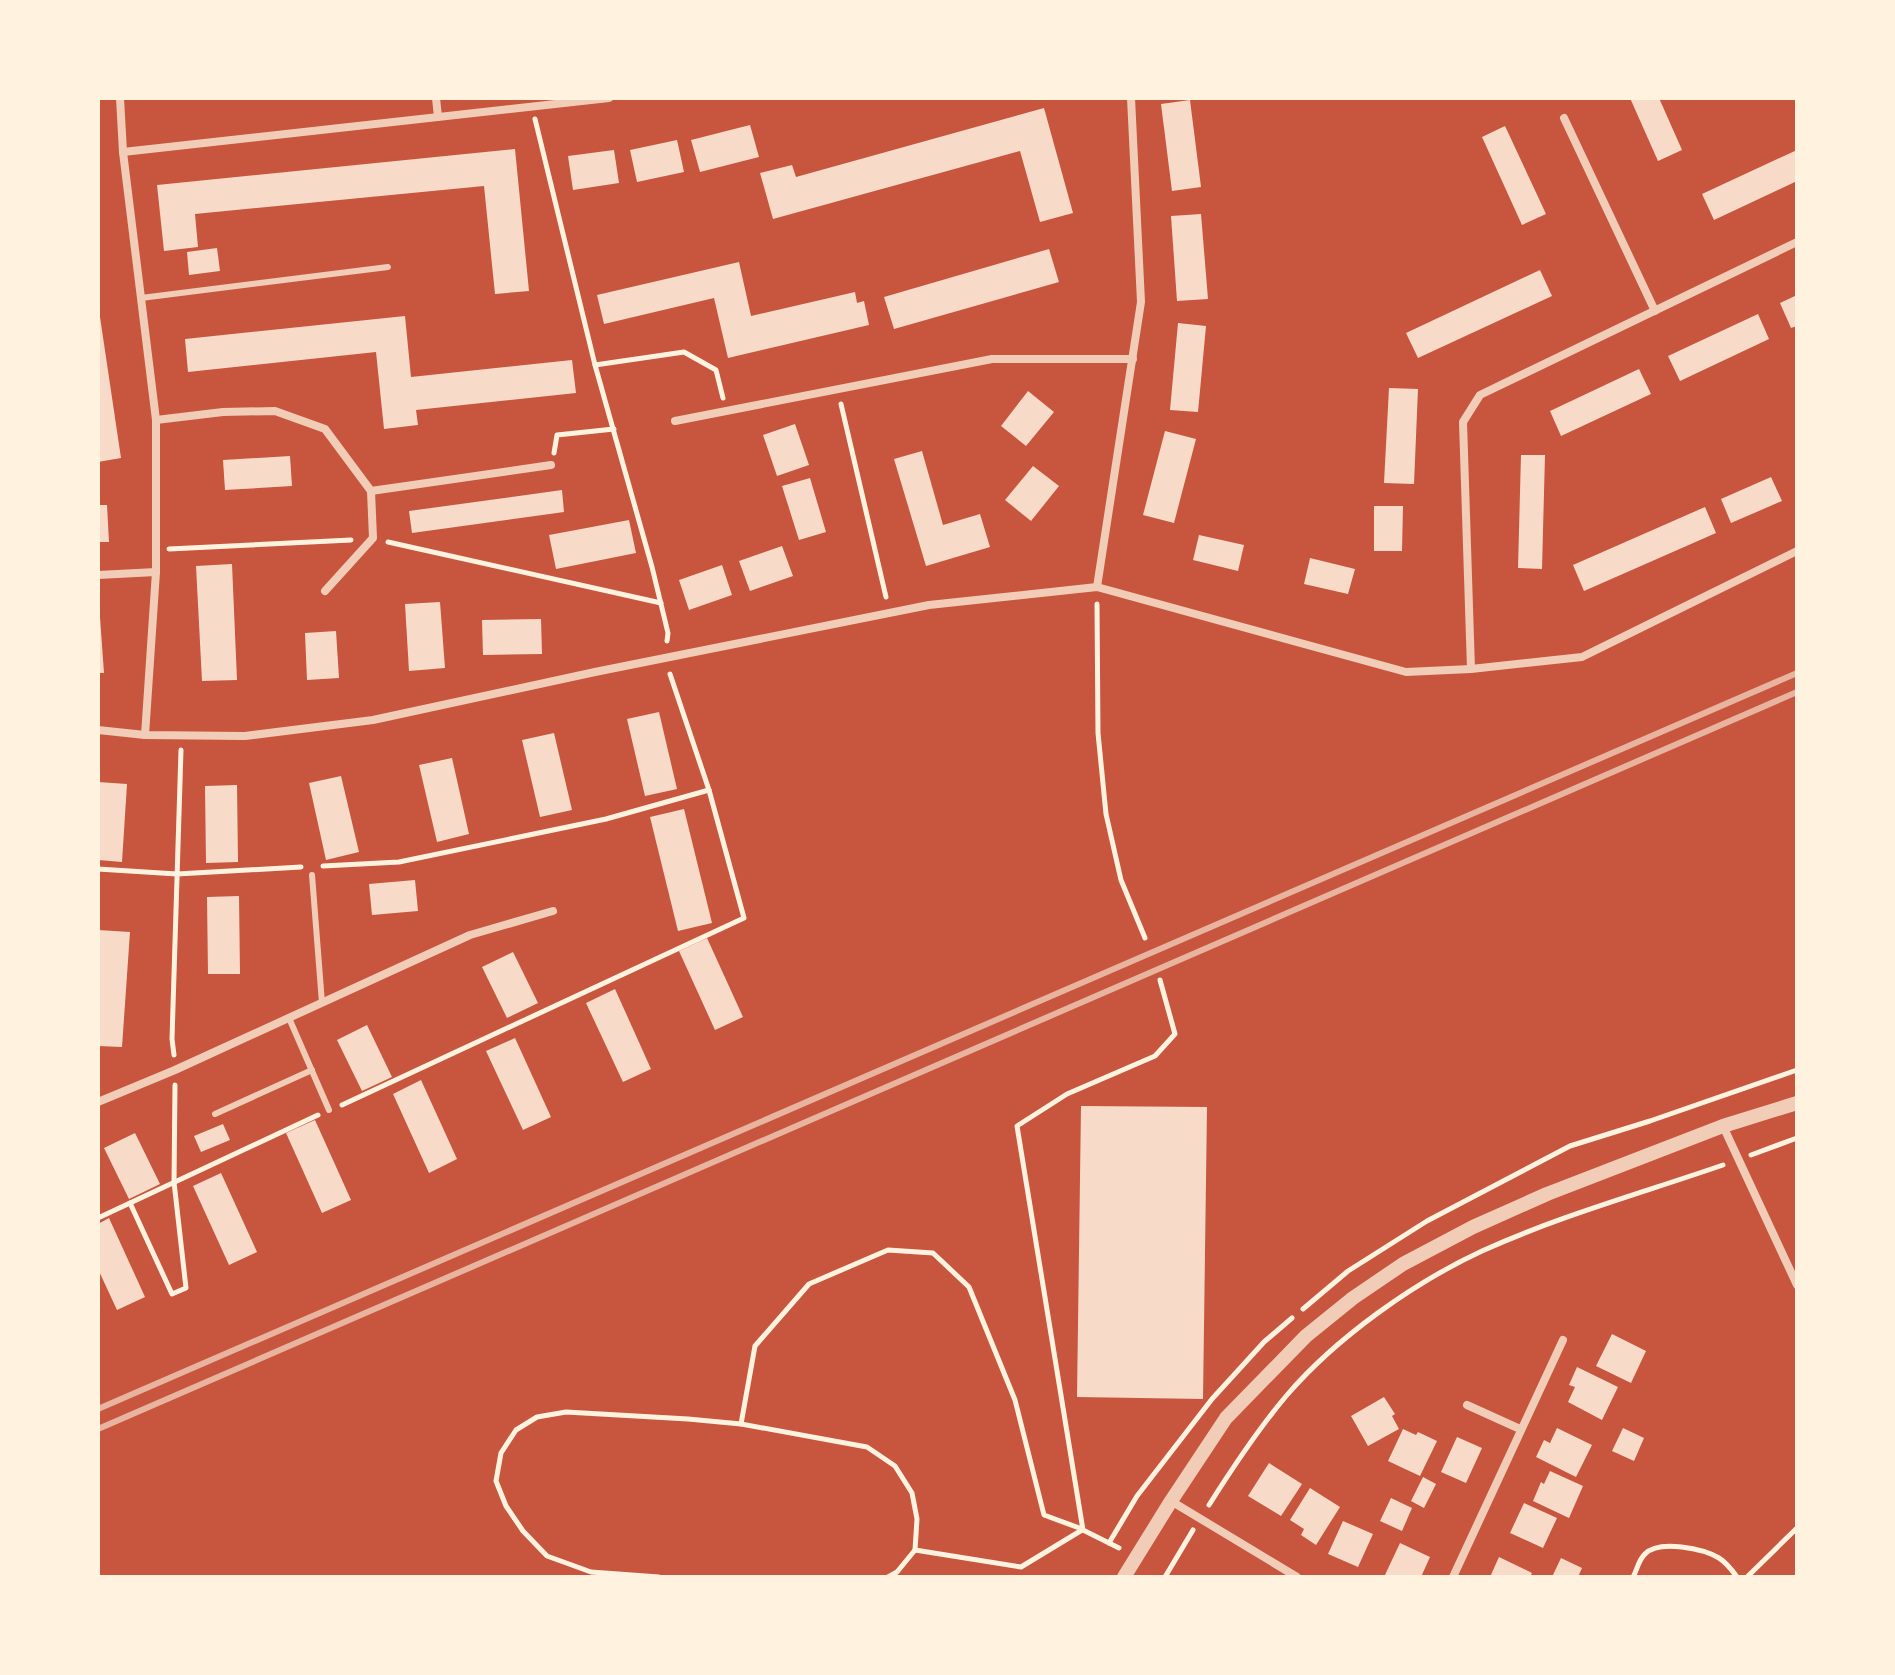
<svg xmlns="http://www.w3.org/2000/svg" width="1895" height="1675" font-family="Rubik,sans-serif">
	<style>
		.building { fill: #f7dbc8 }
		.lines { fill: none; stroke-linecap: round; stroke-linejoin: round }
		.path { stroke: #fff3e0; stroke-width: 5 }
		.service { stroke: #f1ccb7; stroke-width: 6 }
		.minor { stroke: #f1ccb7; stroke-width: 8 }
		.tertiary { stroke: #f1ccb7; stroke-width: 14 }
		.rail { stroke: #e9b49f; stroke-width: 6 }
	</style>
	<rect width="100%" height="100%" fill="#c8553d"/>
	<!-- building -->
	<g class="building">
		<path d="M 1630,98 L 1659,98 L 1682,150 L 1658,161 Z"/>
		<path d="M 1190,100 L 1201,187 L 1172,191 L 1161,104 Z"/>
		<path d="M 1044,108 L 1073,213 L 1040,222 L 1020,151 L 773,219 L 760,173 L 792,165 L 796,177 Z"/>
		<path d="M 750,125 L 759,157 L 700,172 L 691,140 Z"/>
		<path d="M 1505,126 L 1546,214 L 1522,225 L 1482,137 Z"/>
		<path d="M 677,140 L 684,172 L 637,182 L 630,150 Z"/>
		<path d="M 515,149 L 529,291 L 495,294 L 484,186 L 195,214 L 198,247 L 164,251 L 157,185 Z"/>
		<path d="M 614,150 L 619,183 L 573,190 L 568,156 Z"/>
		<path d="M 1797,150 L 1797,181 L 1714,220 L 1702,194 Z"/>
		<path d="M 1201,214 L 1208,299 L 1177,301 L 1171,216 Z"/>
		<path d="M 217,248 L 220,271 L 189,275 L 187,252 Z"/>
		<path d="M 1049,249 L 1059,282 L 894,329 L 884,297 Z"/>
		<path d="M 739,262 L 751,316 L 855,292 L 857,303 L 864,301 L 869,325 L 728,358 L 714,298 L 604,324 L 597,295 Z"/>
		<path d="M 1540,270 L 1552,296 L 1418,358 L 1406,333 Z"/>
		<path d="M 1797,295 L 1797,326 L 1791,328 L 1780,303 Z"/>
		<path d="M 1758,314 L 1769,339 L 1680,381 L 1668,356 Z"/>
		<path d="M 405,316 L 411,377 L 572,360 L 576,393 L 416,410 L 418,425 L 384,429 L 376,352 L 188,372 L 185,339 Z"/>
		<path d="M 98,317 L 100,317 L 121,458 L 98,462 Z"/>
		<path d="M 1178,323 L 1206,326 L 1198,412 L 1170,410 Z"/>
		<path d="M 1639,369 L 1651,394 L 1561,436 L 1550,411 Z"/>
		<path d="M 1389,388 L 1418,389 L 1414,484 L 1384,483 Z"/>
		<path d="M 1028,391 L 1054,412 L 1026,446 L 1001,426 Z"/>
		<path d="M 795,424 L 809,465 L 777,476 L 763,435 Z"/>
		<path d="M 1165,431 L 1196,439 L 1174,523 L 1143,515 Z"/>
		<path d="M 922,451 L 943,525 L 980,514 L 990,547 L 926,566 L 894,459 Z"/>
		<path d="M 1521,455 L 1545,455 L 1542,569 L 1518,568 Z"/>
		<path d="M 290,456 L 292,486 L 225,490 L 223,460 Z"/>
		<path d="M 1033,466 L 1059,486 L 1031,521 L 1005,500 Z"/>
		<path d="M 1771,477 L 1782,501 L 1731,523 L 1721,499 Z"/>
		<path d="M 810,478 L 826,532 L 799,540 L 782,486 Z"/>
		<path d="M 562,490 L 564,512 L 412,533 L 409,511 Z"/>
		<path d="M 98,505 L 107,505 L 109,542 L 98,542 Z"/>
		<path d="M 1374,506 L 1403,506 L 1402,551 L 1374,551 Z"/>
		<path d="M 1705,507 L 1716,533 L 1584,591 L 1573,565 Z"/>
		<path d="M 629,520 L 636,553 L 556,569 L 549,535 Z"/>
		<path d="M 1199,535 L 1244,545 L 1238,571 L 1193,560 Z"/>
		<path d="M 782,546 L 793,576 L 750,591 L 739,561 Z"/>
		<path d="M 1310,558 L 1355,569 L 1348,594 L 1304,584 Z"/>
		<path d="M 232,564 L 237,680 L 202,681 L 196,566 Z"/>
		<path d="M 722,565 L 732,595 L 689,610 L 679,580 Z"/>
		<path d="M 440,602 L 445,668 L 409,671 L 405,604 Z"/>
		<path d="M 98,617 L 100,617 L 104,673 L 98,673 Z"/>
		<path d="M 541,619 L 542,654 L 483,655 L 482,620 Z"/>
		<path d="M 336,631 L 339,678 L 307,680 L 305,633 Z"/>
		<path d="M 659,712 L 677,789 L 645,796 L 627,719 Z"/>
		<path d="M 554,733 L 572,810 L 540,817 L 522,740 Z"/>
		<path d="M 452,758 L 469,834 L 437,842 L 419,765 Z"/>
		<path d="M 341,776 L 359,852 L 326,860 L 309,783 Z"/>
		<path d="M 98,782 L 127,784 L 122,862 L 98,860 Z"/>
		<path d="M 237,785 L 238,862 L 206,863 L 205,786 Z"/>
		<path d="M 684,809 L 712,923 L 678,931 L 650,817 Z"/>
		<path d="M 415,880 L 418,911 L 372,915 L 369,884 Z"/>
		<path d="M 239,896 L 240,974 L 208,974 L 207,897 Z"/>
		<path d="M 98,930 L 130,932 L 122,1047 L 98,1046 Z"/>
		<path d="M 707,938 L 743,1017 L 715,1030 L 679,951 Z"/>
		<path d="M 513,952 L 538,1003 L 507,1018 L 482,967 Z"/>
		<path d="M 615,989 L 651,1069 L 623,1082 L 586,1003 Z"/>
		<path d="M 367,1025 L 392,1077 L 362,1091 L 337,1040 Z"/>
		<path d="M 515,1038 L 551,1117 L 523,1130 L 486,1051 Z"/>
		<path d="M 421,1080 L 457,1159 L 429,1173 L 393,1094 Z"/>
		<path d="M 1081,1106 L 1207,1107 L 1203,1399 L 1077,1397 Z"/>
		<path d="M 315,1120 L 351,1200 L 322,1213 L 286,1133 Z"/>
		<path d="M 223,1124 L 230,1140 L 201,1152 L 194,1136 Z"/>
		<path d="M 135,1133 L 160,1184 L 129,1199 L 104,1148 Z"/>
		<path d="M 221,1173 L 257,1252 L 229,1265 L 193,1186 Z"/>
		<path d="M 109,1218 L 145,1297 L 117,1310 L 98,1269 L 98,1224 Z"/>
		<path d="M 1612,1334 L 1646,1351 L 1631,1383 L 1596,1366 Z"/>
		<path d="M 1577,1367 L 1618,1387 L 1602,1420 L 1568,1402 L 1575,1387 L 1569,1385 Z"/>
		<path d="M 1384,1397 L 1395,1414 L 1392,1416 L 1399,1429 L 1368,1446 L 1351,1416 Z"/>
		<path d="M 1557,1428 L 1592,1445 L 1576,1477 L 1536,1457 L 1544,1440 L 1550,1443 Z"/>
		<path d="M 1623,1428 L 1644,1438 L 1634,1461 L 1612,1451 Z"/>
		<path d="M 1403,1429 L 1416,1435 L 1418,1432 L 1437,1441 L 1420,1476 L 1388,1461 Z"/>
		<path d="M 1457,1437 L 1482,1448 L 1466,1483 L 1441,1472 Z"/>
		<path d="M 1269,1463 L 1302,1484 L 1281,1516 L 1248,1496 Z"/>
		<path d="M 1550,1471 L 1583,1486 L 1569,1518 L 1533,1501 L 1541,1482 L 1544,1484 Z"/>
		<path d="M 1423,1477 L 1436,1484 L 1424,1508 L 1411,1501 Z"/>
		<path d="M 1310,1488 L 1340,1507 L 1316,1545 L 1301,1535 L 1304,1529 L 1290,1520 Z"/>
		<path d="M 1391,1498 L 1412,1508 L 1402,1531 L 1380,1521 Z"/>
		<path d="M 1524,1503 L 1557,1518 L 1543,1548 L 1510,1533 Z"/>
		<path d="M 1343,1521 L 1373,1534 L 1358,1567 L 1328,1554 Z"/>
		<path d="M 1400,1543 L 1430,1557 L 1421,1577 L 1384,1577 Z"/>
		<path d="M 1499,1557 L 1532,1573 L 1530,1577 L 1490,1577 Z"/>
		<path d="M 1561,1558 L 1582,1568 L 1578,1577 L 1552,1577 Z"/>
	</g>
	<g class="lines">
		<!-- path -->
		<g class="path">
			<path d="M 535,119 L 595,365 L 652,567 L 668,633 L 667,641"/>
			<path d="M 595,365 L 684,352 L 716,370 L 723,398"/>
			<path d="M 841,404 L 886,597"/>
			<path d="M 554,453 L 557,435 L 614,429"/>
			<path d="M 388,542 L 661,603"/>
			<path d="M 169,549 L 351,540"/>
			<path d="M 1097,604 L 1098,733 L 1106,814 L 1121,880 L 1145,938"/>
			<path d="M 323,866 L 399,862 L 606,819 L 709,790 L 670,674"/>
			<path d="M 98,869 L 177,874 L 301,867"/>
			<path d="M 174,1055 L 172,1039 L 181,750"/>
			<path d="M 342,1105 L 744,918 L 709,790"/>
			<path d="M 1751,1155 L 1797,1138"/>
			<path d="M 130,1203 L 172,1294 L 186,1288 L 174,1182 L 175,1085"/>
			<path d="M 98,1218 L 318,1115"/>
			<path d="M 1303,1309 L 1348,1271 L 1427,1221 L 1570,1146 L 1650,1121 L 1797,1070"/>
			<path d="M 741,1424 L 755,1346 L 809,1284 L 888,1250 L 933,1253 L 969,1287 L 1015,1400 L 1044,1515 L 1082,1529"/>
			<path d="M 1209,1505 C 1233,1467 1258,1429 1287,1395 C 1336,1338 1413,1283 1482,1251 C 1559,1216 1642,1193 1723,1165"/>
			<path d="M 1109,1543 L 1137,1496 L 1212,1399 L 1264,1342 L 1292,1318"/>
			<path d="M 1119,1548 L 1083,1530 L 1017,1126 L 1067,1094 L 1155,1056 L 1175,1034 L 1160,980"/>
			<path d="M 915,1550 L 1021,1567 L 1082,1530"/>
			<path d="M 659,1577 L 591,1572 L 547,1556 L 523,1531 L 506,1506 L 496,1481 L 501,1453 L 516,1430 L 537,1417 L 566,1412 L 688,1419 L 741,1424 L 867,1447 L 895,1466 L 912,1493 L 917,1519 L 915,1550 L 897,1572 L 888,1577"/>
			<path d="M 1165,1577 L 1193,1530"/>
			<path d="M 1633,1577 C 1637,1570 1639,1559 1645,1554 C 1659,1539 1704,1549 1719,1558 C 1727,1563 1732,1570 1737,1577"/>
			<path d="M 1747,1577 L 1797,1528"/>
		</g>
		<!-- service -->
		<g class="service">
			<path d="M 141,298 L 388,267"/>
			<path d="M 312,875 L 322,1003"/>
			<path d="M 289,1018 L 329,1110"/>
			<path d="M 215,1114 L 312,1070"/>
		</g>
		<!-- minor -->
		<g class="minor">
			<path d="M 120,98 L 123,152 L 156,420 L 156,572 L 145,735"/>
			<path d="M 436,98 L 438,117"/>
			<path d="M 1564,118 L 1655,311"/>
			<path d="M 123,152 L 609,98"/>
			<path d="M 156,420 L 223,412 L 275,411 L 325,429 L 371,491 L 551,465"/>
			<path d="M 675,421 L 992,359 L 1133,359"/>
			<path d="M 98,575 L 156,572"/>
			<path d="M 1097,587 L 1141,302 L 1131,98"/>
			<path d="M 325,591 L 373,538 L 371,491"/>
			<path d="M 1471,669 L 1463,422 L 1480,395 L 1797,242"/>
			<path d="M 98,730 L 145,735 L 245,736 L 373,720 L 595,672 L 929,605 L 1097,587 L 1406,672 L 1471,669 L 1582,657 L 1797,551"/>
			<path d="M 98,1102 L 175,1070 L 470,935 L 553,911"/>
			<path d="M 1723,1126 L 1797,1285"/>
			<path d="M 1467,1405 L 1520,1429"/>
			<path d="M 1171,1501 L 1297,1577"/>
			<path d="M 1453,1577 L 1563,1340"/>
		</g>
		<!-- tertiary -->
		<path class="tertiary" d="M 1124,1577 L 1171,1501 L 1226,1418 L 1306,1336 L 1353,1298 L 1403,1264 L 1473,1227 L 1547,1194 L 1723,1126 L 1797,1103"/>
		<!-- rail -->
		<g class="rail">
			<path d="M 98,1409 L 1797,673"/>
			<path d="M 98,1429 L 1797,692"/>
		</g>
	</g>
	<!-- border -->
	<rect width="1895" height="1675" fill="none" stroke="#fff3e0" stroke-width="200"/>
</svg>
